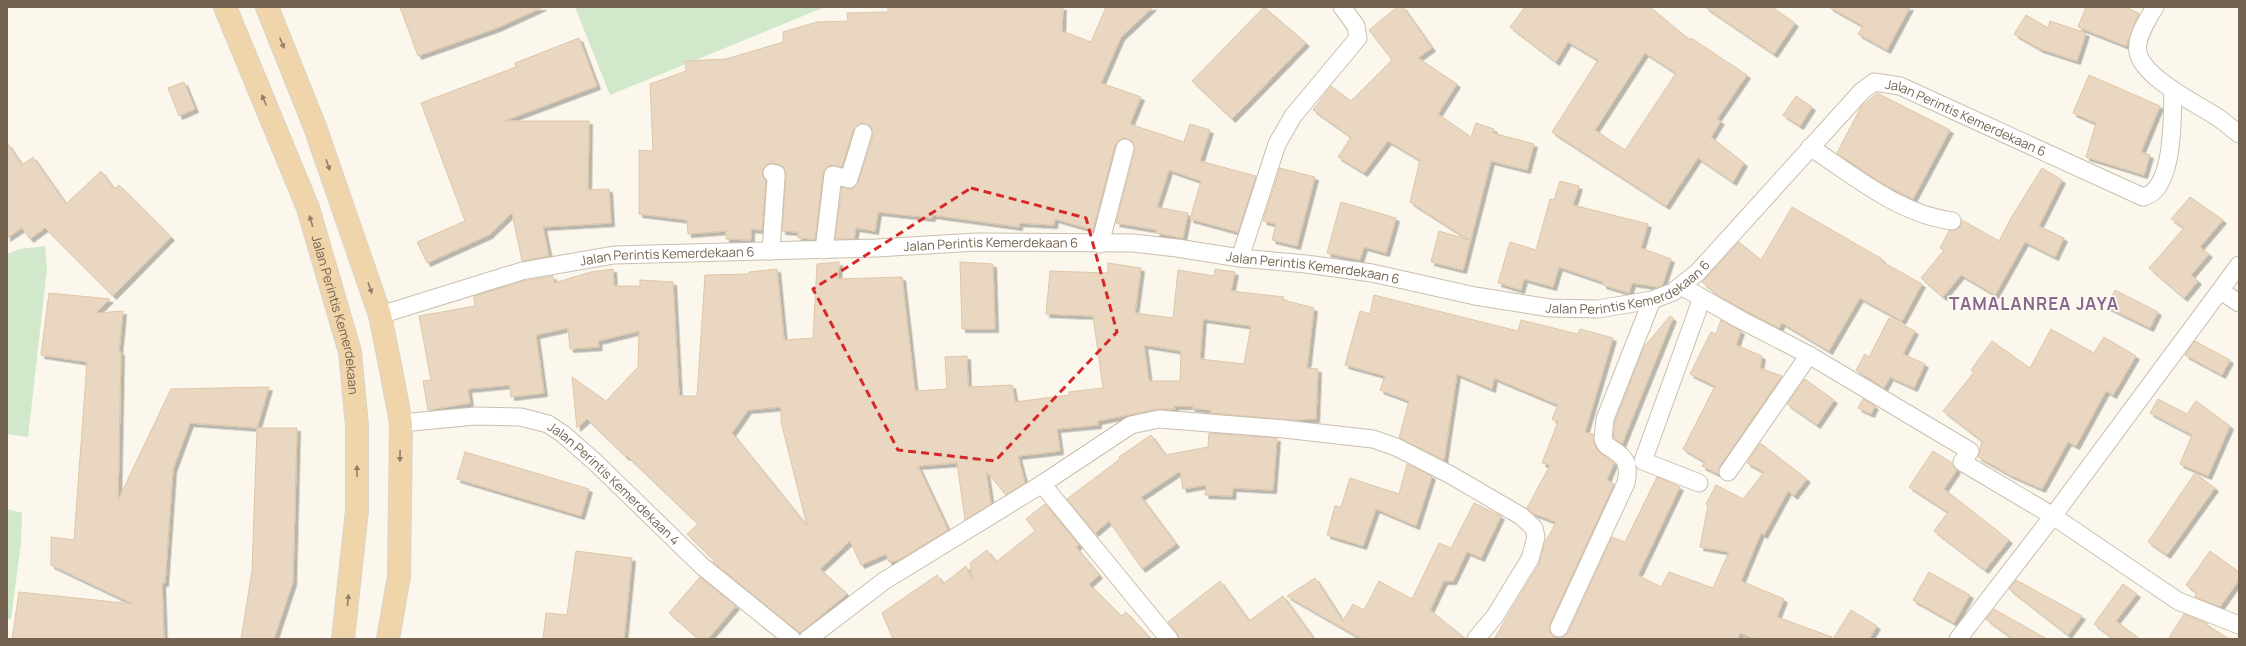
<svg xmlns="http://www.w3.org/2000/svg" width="2246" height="646" font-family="Manrope,sans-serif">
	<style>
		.green { fill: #d2e8cb }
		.building { fill: #e9d7c1; stroke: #dfc6a8; fill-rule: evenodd; filter: url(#shadow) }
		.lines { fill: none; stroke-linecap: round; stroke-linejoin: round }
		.minor-casing { stroke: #cabfaf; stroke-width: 19 }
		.trunk-casing { stroke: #d8d3ce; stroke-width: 24 }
		.minor { stroke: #fff; stroke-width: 17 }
		.trunk { stroke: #f0d4aa; stroke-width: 22 }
		.oneway { fill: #937f66 }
		.marked { fill: none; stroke: #d62828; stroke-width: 3; stroke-dasharray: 8 5; stroke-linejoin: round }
		.labels { text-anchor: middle; stroke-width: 3.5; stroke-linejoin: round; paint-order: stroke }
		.street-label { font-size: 13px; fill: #746350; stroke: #fefbf2 }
		.district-label { font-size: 17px; font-weight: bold; letter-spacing: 1px; fill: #89688f; stroke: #fefbf2 }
	</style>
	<defs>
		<filter id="shadow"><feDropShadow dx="3.5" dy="3.5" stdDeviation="0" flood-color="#0004"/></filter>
	</defs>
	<rect width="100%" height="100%" fill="#fbf7ec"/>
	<!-- green -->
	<g class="green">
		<path d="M 575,7 L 825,7 L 610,95 Z"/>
		<path d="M 45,246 L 47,269 L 28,437 L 7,434 L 7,254 L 20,249 Z"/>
		<path d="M 7,509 L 22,513 L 21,543 L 11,619 L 7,619 Z"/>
	</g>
	<!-- building -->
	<g class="building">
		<path d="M 400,7 L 543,7 L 497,28 L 418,56 Z"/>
		<path d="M 888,7 L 1063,7 L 1062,31 L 1091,42 L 1106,7 L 1153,7 L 1121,37 L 1101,83 L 1141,97 L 1130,124 L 1184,142 L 1190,124 L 1210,130 L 1200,161 L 1256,176 L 1238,232 L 1190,219 L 1201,181 L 1169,170 L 1157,207 L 1188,213 L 1183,238 L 1156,233 L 1157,230 L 1116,223 L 1135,150 L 1132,141 L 1123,138 L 1115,145 L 1093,230 L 1055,219 L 1054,225 L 1019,223 L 1019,227 L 932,215 L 932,218 L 878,212 L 875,231 L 856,228 L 854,239 L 835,239 L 842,187 L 852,189 L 858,182 L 873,136 L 871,126 L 861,123 L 853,130 L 842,167 L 830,165 L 823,173 L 815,239 L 798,238 L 798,232 L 782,231 L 786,174 L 783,166 L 774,163 L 769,164 L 762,170 L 763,176 L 766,181 L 762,230 L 751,229 L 751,240 L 726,239 L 726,231 L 688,234 L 687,220 L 639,214 L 639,150 L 653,151 L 650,84 L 686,71 L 685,61 L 726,59 L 783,42 L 783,32 L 817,22 L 848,21 L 847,13 L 888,12 Z"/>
		<path d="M 1264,7 L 1306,43 L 1232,119 L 1192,81 Z"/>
		<path d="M 1397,7 L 1403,7 L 1432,48 L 1418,58 L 1457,84 L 1438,114 L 1471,137 L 1476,123 L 1494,129 L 1493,133 L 1534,144 L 1527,170 L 1491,161 L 1463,270 L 1431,262 L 1439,231 L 1469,240 L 1410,202 L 1420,160 L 1388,141 L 1364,173 L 1338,157 L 1351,137 L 1313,110 L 1331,86 L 1351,101 L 1392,60 L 1369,30 Z"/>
		<path d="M 1525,7 L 1650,7 L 1690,40 L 1691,38 L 1747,75 L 1717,119 L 1721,121 L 1711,137 L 1744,163 L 1733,182 L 1698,158 L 1666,206 L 1552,132 L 1598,60 L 1568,42 L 1556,62 L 1510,27 ZM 1645,53 L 1676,73 L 1625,150 L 1595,130 Z"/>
		<path d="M 1705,7 L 1772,7 L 1795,23 L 1774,54 Z"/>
		<path d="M 1829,7 L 1910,7 L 1887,50 L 1858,34 L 1863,26 Z"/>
		<path d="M 2086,7 L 2125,7 L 2139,13 L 2126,46 L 2078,27 Z"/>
		<path d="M 2026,15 L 2048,28 L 2050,21 L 2086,33 L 2077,61 L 2040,49 L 2014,34 Z"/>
		<path d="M 579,38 L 597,86 L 504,121 L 589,121 L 588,190 L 609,189 L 611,223 L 543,227 L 549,256 L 522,261 L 512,213 L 489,235 L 427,263 L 417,242 L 465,221 L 421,103 L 516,67 L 515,63 Z"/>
		<path d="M 2089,75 L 2160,106 L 2141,152 L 2150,155 L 2144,175 L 2086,157 L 2096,123 L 2073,113 Z"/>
		<path d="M 184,82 L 195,109 L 179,116 L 168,88 Z"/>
		<path d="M 1877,93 L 1950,130 L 1913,199 L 1883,184 L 1837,153 L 1861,107 Z"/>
		<path d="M 1796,96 L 1812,107 L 1800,126 L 1783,115 Z"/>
		<path d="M 7,143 L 22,165 L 33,157 L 66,204 L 101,171 L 114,189 L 119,185 L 171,237 L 113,296 L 45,228 L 30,239 L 22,228 L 7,238 Z"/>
		<path d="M 1280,168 L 1315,177 L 1297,246 L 1272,240 L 1276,224 L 1263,221 Z"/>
		<path d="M 2042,168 L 2062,180 L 2039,226 L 2064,238 L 2055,257 L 2025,242 L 1995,295 L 1961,275 L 1943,297 L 1921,278 L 1944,250 L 1940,248 L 1949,231 L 1959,228 L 1962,220 L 1999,241 L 2011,218 Z"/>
		<path d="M 1560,181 L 1579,186 L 1573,205 L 1648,224 L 1641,248 L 1671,259 L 1662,286 L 1657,287 L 1632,283 L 1629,293 L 1603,285 L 1603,282 L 1559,267 L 1553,287 L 1524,279 L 1521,290 L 1498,283 L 1510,242 L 1536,250 L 1550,199 L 1554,200 Z"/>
		<path d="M 2190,197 L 2223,220 L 2200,247 L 2209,254 L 2191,275 L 2198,281 L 2184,298 L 2149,268 L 2184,228 L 2171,219 Z"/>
		<path d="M 1341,202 L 1396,218 L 1386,253 L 1364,247 L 1360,260 L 1327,253 Z"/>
		<path d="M 1792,207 L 1882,259 L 1881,261 L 1922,284 L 1902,321 L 1860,298 L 1829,351 L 1782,323 L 1779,328 L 1746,311 L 1719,296 L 1702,282 L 1739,242 L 1761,260 Z"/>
		<path d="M 839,262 L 838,279 L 902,277 L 915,391 L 947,389 L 945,357 L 967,356 L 968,387 L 1012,385 L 1015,402 L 1069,395 L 1069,392 L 1103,388 L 1093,316 L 1046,314 L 1050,271 L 1108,273 L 1108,263 L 1141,268 L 1135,313 L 1173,318 L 1178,270 L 1214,276 L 1215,269 L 1235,272 L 1231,291 L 1284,297 L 1283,300 L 1314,308 L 1307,368 L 1318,369 L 1316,419 L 1290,420 L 1211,413 L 1211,410 L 1191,408 L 1195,406 L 1174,406 L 1175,409 L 1157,409 L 1098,421 L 1098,425 L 1057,429 L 1060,451 L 1018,456 L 1025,483 L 1006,495 L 986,471 L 991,504 L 965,520 L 957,463 L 918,466 L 948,530 L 899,560 L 889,562 L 886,554 L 861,565 L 850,541 L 820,569 L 847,594 L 800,633 L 713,562 L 714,560 L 687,534 L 698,524 L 627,456 L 626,457 L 587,419 L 577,428 L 572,377 L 606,401 L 638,367 L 639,331 L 598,341 L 599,347 L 570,349 L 568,328 L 536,335 L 544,393 L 511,397 L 510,385 L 468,389 L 470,403 L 428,410 L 423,381 L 431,380 L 419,316 L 475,306 L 474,296 L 524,281 L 553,276 L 554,283 L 591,272 L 613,269 L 614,286 L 640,286 L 640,280 L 673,282 L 679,396 L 697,396 L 705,275 L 749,274 L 749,272 L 777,269 L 784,340 L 813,338 L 817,264 ZM 1203,319 L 1251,326 L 1244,364 L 1200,359 ZM 1144,345 L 1181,351 L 1180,381 L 1149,381 ZM 781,407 L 781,422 L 807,526 L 732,433 L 748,410 Z"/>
		<path d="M 960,262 L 993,264 L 995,329 L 962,329 Z"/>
		<path d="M 2115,290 L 2158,312 L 2150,328 L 2107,307 Z"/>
		<path d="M 49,293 L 110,299 L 96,313 L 123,311 L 119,352 L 121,352 L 118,500 L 171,389 L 269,387 L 257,428 L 190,423 L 173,469 L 165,583 L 162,583 L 164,639 L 12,639 L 19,592 L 133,604 L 51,565 L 51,537 L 74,540 L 87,362 L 41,355 Z"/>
		<path d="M 1374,295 L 1518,331 L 1521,320 L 1578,334 L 1580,329 L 1613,338 L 1585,432 L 1593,434 L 1594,443 L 1597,450 L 1614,463 L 1607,480 L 1614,484 L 1550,624 L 1549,629 L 1554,637 L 1560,638 L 1568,633 L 1612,537 L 1625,542 L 1657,477 L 1680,487 L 1638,575 L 1661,587 L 1669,572 L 1713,588 L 1729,552 L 1700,547 L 1708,505 L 1706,504 L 1716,485 L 1743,499 L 1764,472 L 1747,463 L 1760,443 L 1807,479 L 1794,496 L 1788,491 L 1764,535 L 1761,533 L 1741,581 L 1784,599 L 1777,617 L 1832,637 L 1832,639 L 1755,639 L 1740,633 L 1738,639 L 1494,639 L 1539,564 L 1544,545 L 1556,522 L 1532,513 L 1527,508 L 1550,465 L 1542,463 L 1558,422 L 1552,419 L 1558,405 L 1494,378 L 1492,389 L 1457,374 L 1444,460 L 1399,438 L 1409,401 L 1380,390 L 1385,376 L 1345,365 L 1360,311 L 1370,314 Z"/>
		<path d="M 1670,316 L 1673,318 L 1622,444 L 1613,437 L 1615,421 L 1644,347 Z"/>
		<path d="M 1889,318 L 1915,331 L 1903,354 L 1925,364 L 1914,388 L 1890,377 L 1884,388 L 1856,370 L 1865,354 L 1869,357 Z"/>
		<path d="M 1721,320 L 1741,331 L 1736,345 L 1762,356 L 1760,368 L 1782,376 L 1720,466 L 1718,474 L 1702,466 L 1705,462 L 1683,449 L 1715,386 L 1690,374 L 1711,332 L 1716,334 Z"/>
		<path d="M 2051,329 L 2094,353 L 2104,337 L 2136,356 L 2113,395 L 2106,391 L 2076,446 L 2068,442 L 2042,489 L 2010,475 L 1978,457 L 1982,441 L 1943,411 L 1974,372 L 1971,370 L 1992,341 L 2030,368 Z"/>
		<path d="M 2195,341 L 2230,360 L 2222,375 L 2185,355 Z"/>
		<path d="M 1805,379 L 1834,400 L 1817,425 L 1787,404 Z"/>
		<path d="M 1863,399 L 1875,406 L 1871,414 L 1858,408 Z"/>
		<path d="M 2158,399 L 2187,414 L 2196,401 L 2230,426 L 2208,476 L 2180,464 L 2192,435 L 2150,413 Z"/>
		<path d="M 257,428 L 297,428 L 293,582 L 274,639 L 241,639 L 252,571 Z"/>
		<path d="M 1209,433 L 1277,438 L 1273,490 L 1233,488 L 1232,496 L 1205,495 L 1206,485 L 1183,489 L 1180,471 L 1141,497 L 1176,544 L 1142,569 L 1109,521 L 1095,533 L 1067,499 L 1120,459 L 1119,457 L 1151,435 L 1165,455 L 1208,447 Z"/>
		<path d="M 1933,451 L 1952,463 L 1957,470 L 1944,489 L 2009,540 L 1985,570 L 1934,531 L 1948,512 L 1909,487 Z"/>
		<path d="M 465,452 L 589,489 L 581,516 L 457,479 Z"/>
		<path d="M 1407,464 L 1432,476 L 1416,526 L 1376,509 L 1363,546 L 1327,535 L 1335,506 L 1341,507 L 1350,478 L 1399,494 Z"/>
		<path d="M 2195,473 L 2215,488 L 2167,555 L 2148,542 Z"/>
		<path d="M 1474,503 L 1501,516 L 1481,558 L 1467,552 L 1453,581 L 1444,581 L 1430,610 L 1466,639 L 1362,639 L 1287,596 L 1315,578 L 1343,621 L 1353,604 L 1364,610 L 1379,581 L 1412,599 L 1439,543 L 1451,548 Z"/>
		<path d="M 1045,504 L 1079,545 L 1076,547 L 1099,575 L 1089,584 L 1121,616 L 1126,612 L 1151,639 L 893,639 L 882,613 L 937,575 L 943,584 L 966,566 L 972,580 L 970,563 L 987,550 L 996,562 L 1035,531 L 1026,519 Z"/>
		<path d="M 576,551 L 632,558 L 624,639 L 543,639 L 546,613 L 567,615 Z"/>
		<path d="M 2210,551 L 2239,572 L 2239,580 L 2220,607 L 2195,597 L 2197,593 L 2186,585 Z"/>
		<path d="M 1929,572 L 1970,595 L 1954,623 L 1913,600 Z"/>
		<path d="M 700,577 L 736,606 L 708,639 L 699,639 L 669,613 Z"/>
		<path d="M 2016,580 L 2082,616 L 2068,635 L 2009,589 Z"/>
		<path d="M 1220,581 L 1249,621 L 1283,596 L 1314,639 L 1179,639 L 1177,633 L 1168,622 Z"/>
		<path d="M 2123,584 L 2137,594 L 2116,621 L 2140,639 L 2114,639 L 2094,624 Z"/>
		<path d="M 1994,609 L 2047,639 L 2013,639 L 1986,619 Z"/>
		<path d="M 1851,610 L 1877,626 L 1869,639 L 1833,639 Z"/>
		<path d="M 2184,614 L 2208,624 L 2207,625 L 2229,639 L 2168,639 Z"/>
	</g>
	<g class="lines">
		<!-- minor casing -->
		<g class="minor-casing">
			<g id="minor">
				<path d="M 2155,7 C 2148,19 2135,38 2138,52 C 2142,77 2197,104 2217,117 C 2225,122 2232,129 2239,134"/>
				<path d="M 1810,147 C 1854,176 1899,214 1952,221"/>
				<path d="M 1100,244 L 1125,148"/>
				<path d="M 824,250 L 833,175 L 849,179 L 863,133"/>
				<path d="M 771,251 L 776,178 L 776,174 L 772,173"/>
				<path d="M 1240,258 L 1277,144 L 1293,116 L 1358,38 L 1356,26 L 1342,7"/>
				<path d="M 1681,286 L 1741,320 L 1809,355 L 1970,451 L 1962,462 L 2053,516 L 2178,601 L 2239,625"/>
				<path d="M 2221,291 L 2239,303"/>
				<path id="s1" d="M 380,315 L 522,271 L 614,255 L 876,248 L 977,242 L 1133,243 L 1177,248 L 1240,258 L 1306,264 L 1372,273 L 1475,296 L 1550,308 L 1598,309 L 1652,300 L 1673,292 L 1698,272 L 1862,91 L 1874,82 L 1900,86 L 2143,197 C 2175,190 2172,116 2173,90"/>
				<path id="s2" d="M 401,423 L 475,416 L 521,417 L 548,424 L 563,434 L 595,462 L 702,566 L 792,639"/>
				<path d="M 1728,472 L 1809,355"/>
				<path d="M 1699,483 L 1643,461 L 1702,298"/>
				<path d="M 1042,484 L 1169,639"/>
				<path d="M 1559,628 L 1626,483 C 1631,460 1623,456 1606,445 L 1603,439 L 1605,419 L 1652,300"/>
				<path d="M 808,639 L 884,581 L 1042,484 L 1131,425 L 1159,419 L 1284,429 L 1373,439 L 1396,447 L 1449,474 L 1521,516 L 1534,528 L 1536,537 L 1530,559 L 1495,616 L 1476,639"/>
				<path d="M 1958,639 L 2053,516 L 2239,265"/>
			</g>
		</g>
		<!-- trunk casing -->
		<g class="trunk-casing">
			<g id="trunk">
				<path id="s3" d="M 225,7 L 308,208 L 350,352 L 357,426 L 357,510 L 343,639"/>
				<path d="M 267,7 L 315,127 L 380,315 L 390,365 L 401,423 L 399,576 L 388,639"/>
			</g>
		</g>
		<!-- minor -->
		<use href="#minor" class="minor"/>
		<!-- trunk -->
		<use href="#trunk" class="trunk"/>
	</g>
	<!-- one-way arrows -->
	<defs><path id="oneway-solid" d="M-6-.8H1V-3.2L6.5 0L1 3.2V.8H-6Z"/></defs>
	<g class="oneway">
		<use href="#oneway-solid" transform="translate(282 43) rotate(68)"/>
		<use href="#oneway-solid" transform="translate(264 100) rotate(-113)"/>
		<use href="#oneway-solid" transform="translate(328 165) rotate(71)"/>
		<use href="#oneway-solid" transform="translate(311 221) rotate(-107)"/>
		<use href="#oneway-solid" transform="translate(370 288) rotate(71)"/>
		<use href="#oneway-solid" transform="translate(400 456) rotate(91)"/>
		<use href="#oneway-solid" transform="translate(357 471) rotate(-90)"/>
		<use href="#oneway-solid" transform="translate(348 600) rotate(-84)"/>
	</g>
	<!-- marked area -->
	<path class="marked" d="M 971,188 L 1086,218 L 1117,332 L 995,461 L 898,450 L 813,289 Z"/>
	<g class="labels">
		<!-- street labels -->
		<g class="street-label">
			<text dy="5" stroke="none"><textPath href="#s1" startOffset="1699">Jalan Perintis Kemerdekaan 6</textPath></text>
			<text dy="5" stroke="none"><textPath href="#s1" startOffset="619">Jalan Perintis Kemerdekaan 6</textPath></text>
			<text dy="5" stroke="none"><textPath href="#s1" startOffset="295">Jalan Perintis Kemerdekaan 6</textPath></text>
			<text dy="5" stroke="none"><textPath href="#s1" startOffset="943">Jalan Perintis Kemerdekaan 6</textPath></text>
			<text dy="5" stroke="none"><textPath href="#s1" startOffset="1267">Jalan Perintis Kemerdekaan 6</textPath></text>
			<text dy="5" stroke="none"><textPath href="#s3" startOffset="328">Jalan Perintis Kemerdekaan</textPath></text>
			<text dy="5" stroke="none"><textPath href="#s2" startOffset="237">Jalan Perintis Kemerdekaan 4</textPath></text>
		</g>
		<!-- district labels -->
		<g class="district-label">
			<text x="2034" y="310">TAMALANREA JAYA</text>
		</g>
	</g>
	<!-- border -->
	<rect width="2246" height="646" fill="none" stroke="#746350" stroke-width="16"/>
</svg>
